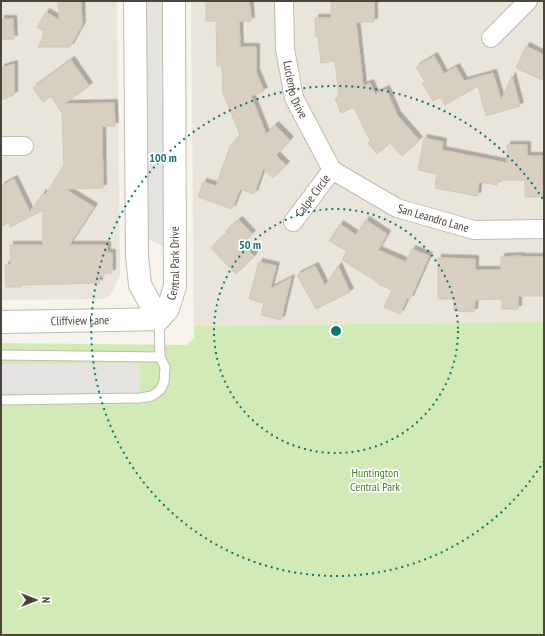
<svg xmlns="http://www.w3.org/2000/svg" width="545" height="636" font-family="'PT Sans Narrow',sans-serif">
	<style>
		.residential { fill: #eae5da }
		.green { fill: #d2eab5 }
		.parking { fill: #e5e3e0 }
		.building { fill: #d8cfc1; stroke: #d3c7b4; filter: url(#shadow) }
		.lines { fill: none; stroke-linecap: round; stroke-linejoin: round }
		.service-casing { stroke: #c2bbae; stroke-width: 11 }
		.minor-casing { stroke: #c2bbae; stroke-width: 20 }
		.tertiary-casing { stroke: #c2bbae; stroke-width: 24 }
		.service { stroke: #fff; stroke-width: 9 }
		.minor { stroke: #fff; stroke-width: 18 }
		.tertiary { stroke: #fff; stroke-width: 22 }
		.ring { fill: none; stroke: #0f766e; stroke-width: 2; stroke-dasharray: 2 4 }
		.labels { text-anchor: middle; stroke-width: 3.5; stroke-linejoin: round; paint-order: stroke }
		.street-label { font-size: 12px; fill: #4b4439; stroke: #fff }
		.park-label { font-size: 12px; fill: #4a7f2a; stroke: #fff }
		.centre { fill: #0f766e; stroke: #fff; stroke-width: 2 }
		.ring-label { font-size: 12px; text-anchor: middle; font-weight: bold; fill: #0f766e; stroke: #fff; stroke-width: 3.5; stroke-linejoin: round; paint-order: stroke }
	</style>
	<defs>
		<filter id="shadow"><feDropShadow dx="3.5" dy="-3.5" stdDeviation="0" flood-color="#0004"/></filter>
	</defs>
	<rect width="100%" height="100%" fill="#f6f3ec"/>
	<!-- residential -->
	<g class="residential">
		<path d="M 1,1 L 117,1 L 120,275 L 112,292 L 106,299 L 1,300 Z"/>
		<path d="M 191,1 L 544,1 L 544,322 L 194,326 Z"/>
	</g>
	<!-- green -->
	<path class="green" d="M 544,322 L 544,635 L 1,635 L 1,343 L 186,345 L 194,338 L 194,326 Z"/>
	<!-- parking -->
	<g class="parking">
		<path d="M 130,1 L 178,1 L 178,254 L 132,231 Z"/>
		<path d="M 140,363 L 140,393 L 1,394 L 1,364 Z"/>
	</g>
	<!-- building -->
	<g class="building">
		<path d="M 58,1 L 81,1 L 82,25 L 70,47 L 38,47 L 43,37 L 42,36 L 44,31 L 37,27 L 46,12 L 59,20 Z"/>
		<path d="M 206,1 L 249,1 L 249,6 L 250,6 L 251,21 L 239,21 L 240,47 L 256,47 L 256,72 L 264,91 L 251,96 L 266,134 L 275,125 L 290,140 L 276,155 L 286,165 L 273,178 L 263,169 L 254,194 L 240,189 L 232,209 L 198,197 L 203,182 L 216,186 L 230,146 L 240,135 L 223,93 L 222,66 L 217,66 L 216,21 L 206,21 Z"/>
		<path d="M 331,1 L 374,1 L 374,22 L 356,22 L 363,86 L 370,83 L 375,94 L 386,89 L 397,115 L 419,140 L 402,156 L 390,143 L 377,154 L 368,143 L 371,140 L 367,135 L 354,107 L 341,113 L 335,98 L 339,97 L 335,61 L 321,63 L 318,36 L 316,37 L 315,18 L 331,18 Z"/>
		<path d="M 1,19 L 13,19 L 14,39 L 1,39 Z"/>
		<path d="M 526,46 L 544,55 L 544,81 L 516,68 Z"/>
		<path d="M 434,56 L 444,74 L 456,67 L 464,81 L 493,73 L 501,100 L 512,76 L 520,106 L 486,116 L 478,86 L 445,105 L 440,97 L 433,101 L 422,83 L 425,82 L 416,67 Z"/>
		<path d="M 71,60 L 89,86 L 64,104 L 114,103 L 115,126 L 102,126 L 103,188 L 65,189 L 94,207 L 69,245 L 107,245 L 107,253 L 112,253 L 112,273 L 104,273 L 104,276 L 99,276 L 99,283 L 21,285 L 21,287 L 6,287 L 5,265 L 11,265 L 10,245 L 43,245 L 43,210 L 10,227 L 10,222 L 1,227 L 1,186 L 14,179 L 30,212 L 43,193 L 45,195 L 64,165 L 62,113 L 51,96 L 43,102 L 33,88 Z"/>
		<path d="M 14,64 L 14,95 L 1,100 L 1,68 Z"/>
		<path d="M 424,138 L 443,142 L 442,150 L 507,163 L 507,145 L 527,145 L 527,156 L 542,156 L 543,197 L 525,197 L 525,180 L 498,180 L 497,185 L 479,182 L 477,196 L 435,188 L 437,174 L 418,170 Z"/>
		<path d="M 239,220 L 252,234 L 242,244 L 254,256 L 236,274 L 211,248 L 227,233 L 226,231 Z"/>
		<path d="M 366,220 L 387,234 L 378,250 L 406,262 L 412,249 L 429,256 L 410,299 L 407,298 L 400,314 L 384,307 L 392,290 L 378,284 L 379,283 L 342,260 L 347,251 L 329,241 L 340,224 L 356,235 Z"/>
		<path d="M 521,256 L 521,257 L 544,257 L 544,296 L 518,296 L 518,309 L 502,309 L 502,299 L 475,300 L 474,312 L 454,311 L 454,299 L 438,299 L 438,258 L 475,259 L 475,270 L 501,270 L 501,257 Z"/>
		<path d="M 259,262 L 276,266 L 270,289 L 291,278 L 281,320 L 261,315 L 264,303 L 249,299 Z"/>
		<path d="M 315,266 L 325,286 L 338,266 L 350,292 L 316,309 L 297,275 Z"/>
	</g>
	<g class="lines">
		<!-- service casing -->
		<g class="service-casing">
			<g id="service">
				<path d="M 1,355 L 160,357"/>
				<path d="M 1,400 L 140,398 L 152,396 L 160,390 L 164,382 L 165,367 L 160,357 L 159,319"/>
			</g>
		</g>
		<!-- minor casing -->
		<g class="minor-casing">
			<g id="minor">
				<path id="s1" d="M 284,1 L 285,49 L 294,98 L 332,170"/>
				<path d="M 491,38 L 528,1"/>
				<path d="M 1,146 L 24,146"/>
				<path id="s2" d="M 332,170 L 397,208 L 474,230 L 544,229"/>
				<path id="s3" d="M 293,222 L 332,170"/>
			</g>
		</g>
		<!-- tertiary casing -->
		<g class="tertiary-casing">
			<g id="tertiary">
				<path d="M 135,1 L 137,256 L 140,285 L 159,319"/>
				<path id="s4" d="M 159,319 L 168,309 L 175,286 L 174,1"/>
				<path id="s5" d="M 1,322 L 118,320 L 159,319"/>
			</g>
		</g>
		<!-- service -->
		<use href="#service" class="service"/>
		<!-- minor -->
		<use href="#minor" class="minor"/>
		<!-- tertiary -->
		<use href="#tertiary" class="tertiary"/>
	</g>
	<!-- distance rings -->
	<g class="ring">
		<circle cx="336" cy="331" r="122"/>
		<path d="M544 461A245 245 0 1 1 544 201"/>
	</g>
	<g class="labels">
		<!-- street labels -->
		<g class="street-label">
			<text dy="4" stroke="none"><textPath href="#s1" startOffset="90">Luciento Drive</textPath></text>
			<text dy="4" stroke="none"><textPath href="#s3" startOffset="33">Calpe Circle</textPath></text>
			<text dy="4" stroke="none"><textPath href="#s2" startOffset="113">San Leandro Lane</textPath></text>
			<text dy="4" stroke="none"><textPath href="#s4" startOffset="60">Central Park Drive</textPath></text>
			<text dy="4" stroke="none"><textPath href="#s5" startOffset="79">Cliffview Lane</textPath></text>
		</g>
		<!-- park labels -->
		<g class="park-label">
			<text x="375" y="477">Huntington<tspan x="375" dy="14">Central Park</tspan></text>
		</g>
	</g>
	<circle cx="336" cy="331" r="6" class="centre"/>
	<g class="ring-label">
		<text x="163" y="162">100 m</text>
		<text x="250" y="249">50 m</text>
	</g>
	<!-- border -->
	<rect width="545" height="636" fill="none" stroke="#4b4439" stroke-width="4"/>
	<!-- north arrow -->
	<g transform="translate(36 600) rotate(90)" stroke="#ffffff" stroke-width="3" paint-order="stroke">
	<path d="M0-3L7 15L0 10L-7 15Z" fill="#4b4439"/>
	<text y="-6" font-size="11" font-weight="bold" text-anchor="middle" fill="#4b4439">N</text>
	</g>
</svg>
